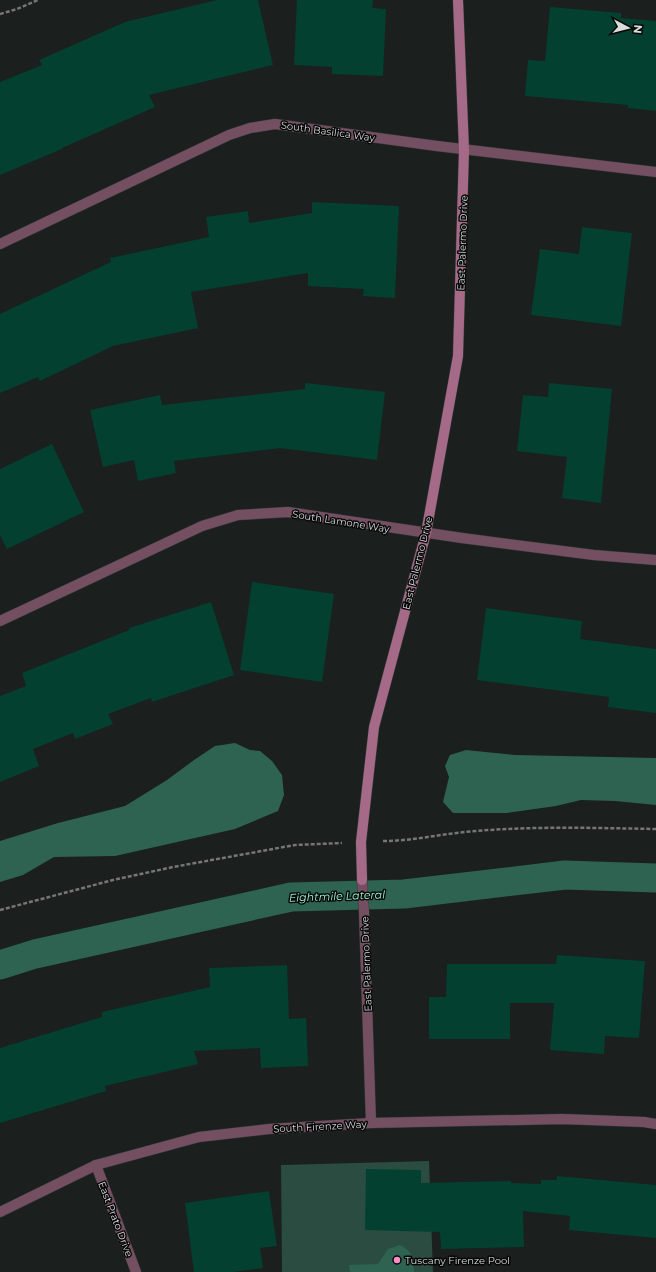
<svg xmlns="http://www.w3.org/2000/svg" width="656" height="1272" font-family="Montserrat,sans-serif">
	<style>
		.green { fill: #2b4c40 }
		.water { fill: #2e6351 }
		.lines { fill: none; stroke-linecap: round; stroke-linejoin: round }
		.canal { stroke: #2e6351; stroke-width: 29 }
		.building { fill: #034030 }
		.street-casing { stroke: #363a38; stroke-width: 11 }
		.secondary-casing { stroke: #363a38; stroke-width: 11 }
		.path { stroke: #747775; stroke-width: 2.5; stroke-dasharray: 4 2; stroke-linecap: butt }
		.street { stroke: #744f61; stroke-width: 10 }
		.secondary { stroke: #a56a87; stroke-width: 10 }
		.poi-dot { fill: #fa8fc6; stroke: #070808; stroke-width: 1.5 }
		.labels { text-anchor: middle; stroke-width: 3; stroke-linejoin: round; paint-order: stroke }
		.street-label { font-size: 10px; fill: #dbdddc; stroke: #070808 }
		.poi-label { font-size: 10px; fill: #dbdddc; stroke: #070808; text-anchor: start }
		.water-label { font-size: 11px; font-style: italic; fill: #a1f7d8; stroke: #070808 }
	</style>
	<rect width="100%" height="100%" fill="#1b1f1d"/>
	<!-- green -->
	<path class="green" d="M 429,1161 L 433,1272 L 282,1272 L 281,1165 Z"/>
	<!-- water -->
	<g class="water">
		<path d="M 235,743 L 250,750 L 260,751 L 272,761 L 282,775 L 284,795 L 278,811 L 235,829 L 115,856 L 54,857 L 23,875 L 0,882 L 0,841 L 58,823 L 125,806 L 167,780 L 194,760 L 215,746 Z"/>
		<path d="M 466,750 L 515,755 L 656,758 L 656,805 L 615,801 L 581,800 L 556,806 L 507,813 L 453,813 L 443,802 L 449,777 L 445,766 L 450,755 Z"/>
		<path d="M 400,1245 C 413,1252 413,1257 414,1272 L 350,1272 L 349,1265 L 378,1264 L 388,1249 Z"/>
	</g>
	<g class="lines">
		<!-- canal -->
		<path class="canal" d="M 0,965 L 35,954 L 291,897 L 404,894 L 565,875 L 656,878"/>
	</g>
	<!-- building -->
	<g class="building">
		<path d="M 217,0 L 258,0 L 273,65 L 149,95 L 155,107 L 62,148 L 62,149 L 0,175 L 0,82 L 42,65 L 39,60 L 125,22 Z"/>
		<path d="M 297,0 L 373,0 L 372,8 L 386,9 L 383,76 L 332,74 L 332,67 L 294,65 Z"/>
		<path d="M 550,7 L 621,13 L 621,18 L 656,21 L 656,111 L 628,108 L 628,105 L 525,96 L 528,60 L 545,61 Z"/>
		<path d="M 312,202 L 399,206 L 395,298 L 363,296 L 364,289 L 308,286 L 308,273 L 191,292 L 198,328 L 113,346 L 40,381 L 38,377 L 0,393 L 0,314 L 111,262 L 110,258 L 209,237 L 206,217 L 248,211 L 249,223 L 312,213 Z"/>
		<path d="M 582,227 L 632,233 L 621,326 L 531,315 L 540,249 L 579,254 Z"/>
		<path d="M 305,383 L 385,392 L 377,460 L 280,448 L 174,461 L 176,473 L 138,481 L 134,460 L 103,467 L 90,410 L 160,395 L 162,405 L 305,389 Z"/>
		<path d="M 549,383 L 612,389 L 601,503 L 562,498 L 567,457 L 517,451 L 523,395 L 548,397 Z"/>
		<path d="M 52,444 L 84,512 L 7,549 L 0,535 L 0,469 Z"/>
		<path d="M 252,582 L 334,594 L 322,682 L 240,670 Z"/>
		<path d="M 211,602 L 234,675 L 152,702 L 151,698 L 108,714 L 113,724 L 75,739 L 73,733 L 33,749 L 39,766 L 0,782 L 0,696 L 26,686 L 22,673 L 129,630 L 129,628 Z"/>
		<path d="M 486,608 L 582,621 L 580,639 L 656,649 L 656,713 L 608,707 L 609,697 L 477,680 Z"/>
		<path d="M 557,955 L 645,961 L 639,1038 L 605,1036 L 604,1054 L 550,1050 L 554,1003 L 510,1003 L 510,1039 L 429,1039 L 429,997 L 446,997 L 447,964 L 556,964 Z"/>
		<path d="M 287,965 L 289,1019 L 306,1018 L 308,1066 L 261,1068 L 260,1048 L 194,1051 L 198,1064 L 105,1086 L 106,1091 L 0,1123 L 0,1048 L 102,1017 L 102,1012 L 210,987 L 209,968 Z"/>
		<path d="M 366,1169 L 421,1170 L 421,1183 L 511,1181 L 511,1183 L 541,1184 L 541,1180 L 557,1180 L 557,1176 L 656,1185 L 656,1238 L 569,1230 L 570,1216 L 523,1211 L 524,1247 L 441,1249 L 440,1232 L 365,1230 Z"/>
		<path d="M 269,1191 L 277,1246 L 260,1248 L 263,1268 L 233,1272 L 194,1272 L 185,1203 Z"/>
	</g>
	<g class="lines">
		<!-- street casing -->
		<g class="street-casing">
			<g id="street">
				<path d="M 0,244 L 229,135 L 250,128 L 275,124 L 437,146 L 656,172"/>
				<path d="M 0,621 L 202,526 L 238,515 L 288,512 L 462,538 L 594,555 L 656,560"/>
				<path d="M 362,880 L 364,912 L 371,1123"/>
				<path d="M 96,1165 L 136,1272"/>
				<path d="M 0,1212 L 96,1165 L 199,1137 L 269,1129 L 371,1123 L 562,1119 L 644,1122 L 656,1124"/>
			</g>
		</g>
		<!-- secondary casing -->
		<g class="secondary-casing">
			<path id="secondary" d="M 362,880 L 361,842 L 374,727 L 426,533 L 458,356 L 464,150 L 458,0"/>
		</g>
		<!-- path -->
		<g class="path">
			<path d="M 0,14 L 17,9 L 38,0"/>
			<path d="M 383,841 C 414,841 445,833 476,831 C 536,826 596,828 656,829"/>
			<path d="M 0,910 L 113,880 L 173,867 L 295,845 L 342,843"/>
		</g>
		<!-- street -->
		<use href="#street" class="street"/>
		<!-- secondary -->
		<use href="#secondary" class="secondary"/>
	</g>
	<!-- markers -->
	<circle class="poi-dot" cx="397" cy="1260" r="4"/>
	<g class="labels">
		<!-- street labels -->
		<g class="street-label">
			<text transform="translate(328 131) rotate(8)" y="4">South Basilica Way</text>
			<text transform="translate(462 243) rotate(-88)" y="4">East Palermo Drive</text>
			<text transform="translate(341 521) rotate(9)" y="4">South Lamone Way</text>
			<text transform="translate(417 563) rotate(-76)" y="4">East Palermo Drive</text>
			<text transform="translate(366 964) rotate(-92)" y="4">East Palermo Drive</text>
			<text transform="translate(320 1126) rotate(-3)" y="4">South Firenze Way</text>
			<text transform="translate(116 1219) rotate(69)" y="4">East Prato Drive</text>
		</g>
		<!-- poi labels -->
		<g class="poi-label">
			<text x="405" y="1264">Tuscany Firenze Pool</text>
		</g>
		<!-- water labels -->
		<g class="water-label">
			<text transform="translate(337 896) rotate(-2)" y="4">Eightmile Lateral</text>
		</g>
	</g>
	<!-- north arrow -->
	<g transform="translate(628 28) rotate(97)" stroke="#070808" stroke-width="3" paint-order="stroke">
	<path d="M0-3L7 15L0 10L-7 15Z" fill="#dbdddc"/>
	<text y="-6" font-size="11" font-weight="bold" text-anchor="middle" fill="#dbdddc">N</text>
	</g>
</svg>
